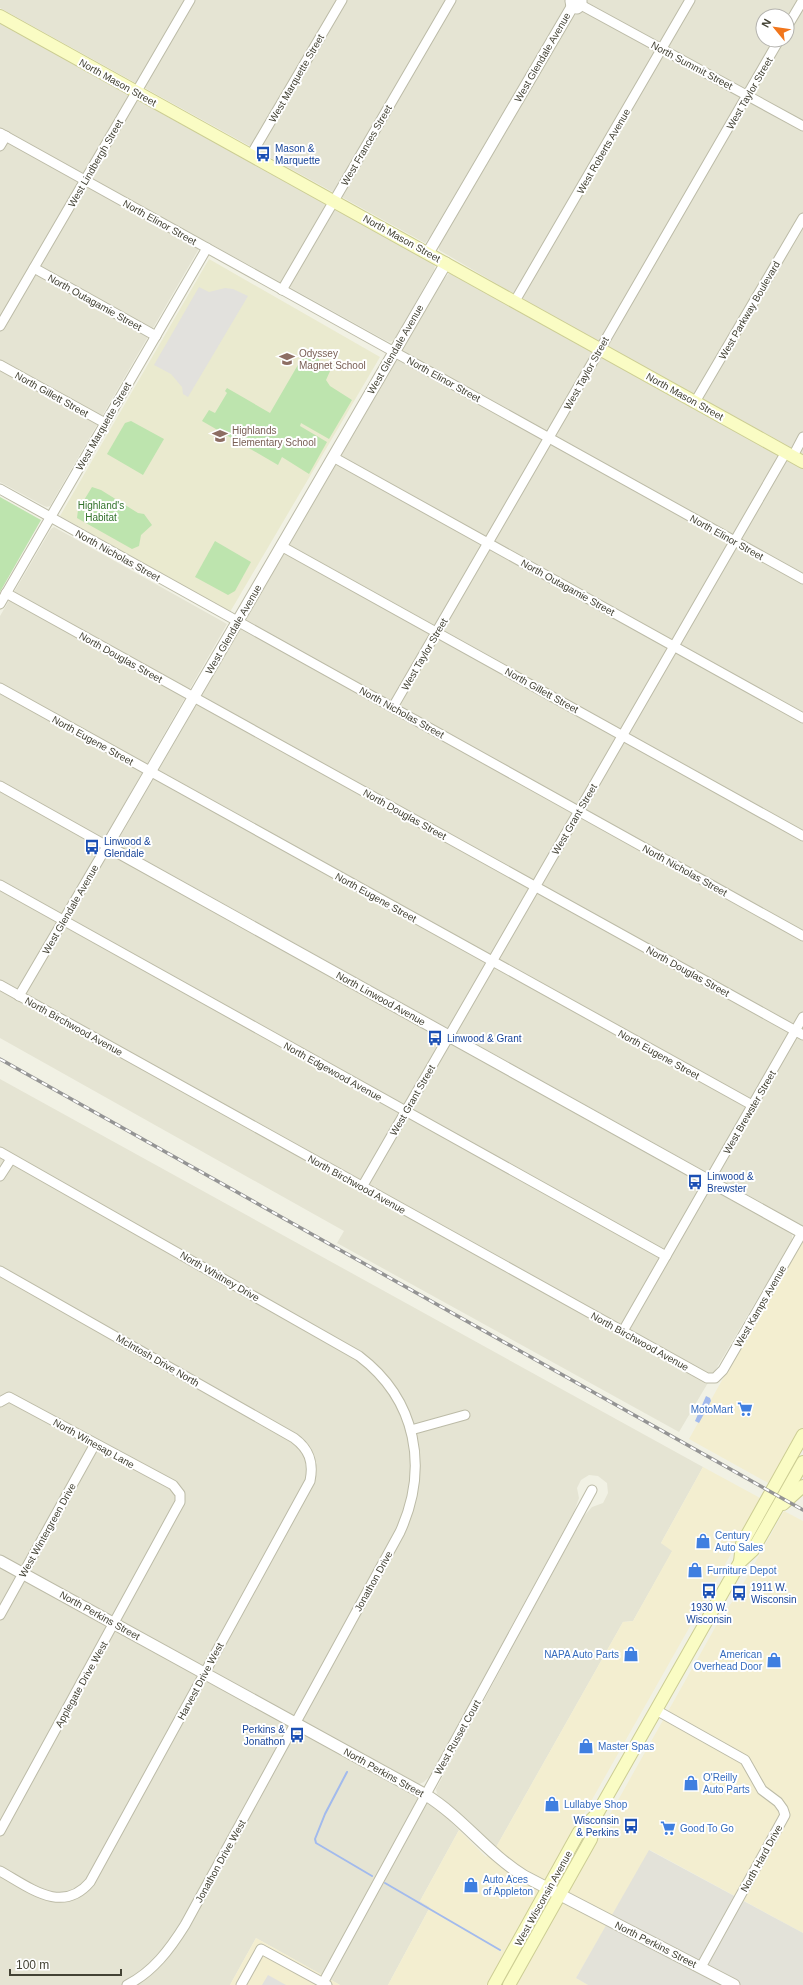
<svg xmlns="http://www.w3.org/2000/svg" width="803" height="1985" font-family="Helvetica,sans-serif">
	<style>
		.residential { fill: #e5e4d3; fill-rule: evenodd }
		.commercial { fill: #f3eed0 }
		.industrial { fill: #e3e2d9 }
		.education { fill: #eaeacf }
		.green { fill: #bde4ae }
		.parking { fill: #e2e1dd }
		.water { fill: #a2baed }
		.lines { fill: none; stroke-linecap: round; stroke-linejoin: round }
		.stream { stroke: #a2baed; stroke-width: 2 }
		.minor-casing { stroke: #bcbba7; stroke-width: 11 }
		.tertiary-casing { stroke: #bcbba7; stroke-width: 13 }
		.secondary-casing { stroke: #cccd93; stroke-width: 14 }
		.minor { stroke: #fff; stroke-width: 9 }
		.tertiary { stroke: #fff; stroke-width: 11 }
		.secondary { stroke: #fafcc4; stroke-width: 12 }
		.rail-casing { stroke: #949494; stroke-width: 3.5 }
		.rail { stroke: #fff; stroke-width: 2; stroke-dasharray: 6; stroke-linecap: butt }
		.labels { text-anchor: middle; stroke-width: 4; stroke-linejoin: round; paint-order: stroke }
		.street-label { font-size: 10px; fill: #434234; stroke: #fff }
		.transit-label { font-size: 10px; fill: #164399; stroke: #fff; text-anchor: start }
		.education-label { font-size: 10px; fill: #785e54; stroke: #fff; text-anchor: start }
		.park-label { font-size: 10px; fill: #32722b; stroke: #fff }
		.shop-label { font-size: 10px; fill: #366cbe; stroke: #fff; text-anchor: start }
	</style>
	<rect width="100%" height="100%" fill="#f1f1e4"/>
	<!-- residential -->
	<g class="residential">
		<path d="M 0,0 L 569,0 L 430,237 L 425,243 L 0,8 Z"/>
		<path d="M 583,0 L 803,0 L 803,454 L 538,308 L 439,250 L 439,246 ZM 763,16 L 787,16 L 787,40 L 763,40 Z"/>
		<path d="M 0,24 L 432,263 L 435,266 L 434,270 L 394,340 L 390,342 L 385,340 L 204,240 L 50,506 L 47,507 L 44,506 L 0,482 Z"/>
		<path d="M 449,273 L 803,469 L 803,1226 L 122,847 L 117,842 L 443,280 Z"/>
		<path d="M 54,527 L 227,624 L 99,848 L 785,1230 L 792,1235 L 792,1240 L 679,1432 L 337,1243 L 344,1231 L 0,1038 L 0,616 L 51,529 Z"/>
		<path d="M 0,1079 L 703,1467 L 661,1543 L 673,1550 L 633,1621 L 623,1622 L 495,1849 L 470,1822 L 437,1794 L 436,1789 L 583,1517 L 592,1507 L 603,1503 L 608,1493 L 607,1483 L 598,1476 L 589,1475 L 581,1480 L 577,1488 L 579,1498 L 574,1512 L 429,1777 L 424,1782 L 419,1784 L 359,1751 L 356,1763 L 413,1794 L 444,1815 L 459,1830 L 420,1901 L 430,1907 L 388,1985 L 340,1985 L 256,1938 L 230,1985 L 0,1985 Z"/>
	</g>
	<!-- commercial -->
	<g class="commercial">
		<path d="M 803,1236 L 803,1427 L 770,1484 L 689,1439 Z"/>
		<path d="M 703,1467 L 762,1499 L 507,1950 L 486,1985 L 388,1985 L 430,1907 L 420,1901 L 459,1830 L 486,1857 L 495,1849 L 623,1622 L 633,1621 L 672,1551 L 661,1543 Z"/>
		<path d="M 784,1511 L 803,1521 L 803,1933 L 650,1850 L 576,1978 L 588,1985 L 514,1985 L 716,1626 L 738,1593 Z"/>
		<path d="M 256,1938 L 340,1985 L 230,1985 Z"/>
	</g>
	<!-- industrial -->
	<path class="industrial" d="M 649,1850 L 803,1933 L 803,1985 L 588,1985 L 576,1978 Z"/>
	<!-- education -->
	<path class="education" d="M 209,259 L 380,357 L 230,612 L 60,516 Z"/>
	<!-- green -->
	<g class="green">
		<path d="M 306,351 L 319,358 L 319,362 L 331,369 L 326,380 L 330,386 L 352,400 L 329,439 L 301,423 L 300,426 L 327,442 L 309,474 L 282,457 L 278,465 L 202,421 L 209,410 L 215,413 L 227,393 L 225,391 L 227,388 L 270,413 Z"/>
		<path d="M 131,421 L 164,439 L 143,475 L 107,454 L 125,423 Z"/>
		<path d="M 92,487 L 101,490 L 138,513 L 144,514 L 152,525 L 141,535 L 139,546 L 132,549 L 77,518 L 78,510 Z"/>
		<path d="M 0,497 L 41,520 L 0,592 Z"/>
		<path d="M 215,541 L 251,562 L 235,591 L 228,595 L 195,577 Z"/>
	</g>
	<!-- parking -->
	<g class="parking">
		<path d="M 199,287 L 209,292 L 225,288 L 233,289 L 248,296 L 188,397 L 183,394 L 182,387 L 171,374 L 154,365 Z"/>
		<path d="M 268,1975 L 286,1985 L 262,1985 Z"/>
	</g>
	<!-- water -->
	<path class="water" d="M 706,1396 L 710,1398 L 711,1401 L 699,1423 L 695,1421 Z"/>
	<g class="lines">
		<!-- stream -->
		<g class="stream">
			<path d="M 347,1772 L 325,1814 L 315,1839 L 316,1843 L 372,1876"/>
			<path d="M 385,1883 L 500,1950"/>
		</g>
		<!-- minor casing -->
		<g class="minor-casing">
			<g id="minor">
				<path d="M 581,5 L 803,126"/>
				<path d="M 787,27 L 803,0"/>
				<path d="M 0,133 L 803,579"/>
				<path d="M 0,146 L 6,136"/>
				<path d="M 251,155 L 342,0"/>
				<path d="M 34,268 L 156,336"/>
				<path d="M 282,290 L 451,0"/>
				<path d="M 515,301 L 690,0"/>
				<path d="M 0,326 L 190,0"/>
				<path d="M 0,365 L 105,423"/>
				<path d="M 695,402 L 803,218"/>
				<path d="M 793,456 L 803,437"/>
				<path d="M 333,457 L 803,718"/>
				<path d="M 0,489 L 803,936"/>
				<path d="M 281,546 L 803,836"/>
				<path d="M 6,593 L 803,1035"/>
				<path d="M 0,604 L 207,248"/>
				<path d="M 0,688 L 752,1105"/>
				<path d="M 393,707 L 779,40"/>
				<path d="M 0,786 L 107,846 L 19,996"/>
				<path d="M 0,885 L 666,1256"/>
				<path d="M 0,985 L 707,1378 L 715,1378 L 723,1370 L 802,1233"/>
				<path d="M 0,1152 L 359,1356 C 417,1400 429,1468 400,1532 L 185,1925 C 170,1949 153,1972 127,1985"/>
				<path d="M 0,1176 L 11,1159"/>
				<path d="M 362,1187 L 786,452"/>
				<path d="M 0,1271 L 294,1438 C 309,1449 314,1462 310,1481 L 90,1882 C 62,1915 29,1887 0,1871"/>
				<path d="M 623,1331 L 803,1017"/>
				<path d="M 0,1402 L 9,1397 L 173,1485 L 180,1494 L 180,1502 L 175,1511 L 0,1831"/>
				<path d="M 411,1430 L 465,1415"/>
				<path d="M 0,1615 L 95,1444"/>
				<path d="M 656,1710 L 745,1760 L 762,1790 L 778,1802 L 783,1809 L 785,1815 L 701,1967"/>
				<path d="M 323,1983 L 592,1490"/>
				<path d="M 241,1985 L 261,1949 L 327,1985"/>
			</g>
		</g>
		<!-- tertiary casing -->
		<g class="tertiary-casing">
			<g id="tertiary">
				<path d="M 571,1 L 572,7 L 577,8 L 581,5 L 581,0"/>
				<path d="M 428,253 L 572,7"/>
				<path d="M 446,263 L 107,846 L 803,1233"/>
				<path d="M 0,1561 L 426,1795 C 463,1818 487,1853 524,1876 L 734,1985"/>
			</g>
		</g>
		<!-- secondary casing -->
		<g class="secondary-casing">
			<g id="secondary">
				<path d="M 0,16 L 803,462"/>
				<path d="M 783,1504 L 803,1486"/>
				<path d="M 740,1562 L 742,1544 L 803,1435"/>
				<path d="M 494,1985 L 579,1832 L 597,1814 L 740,1562 L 753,1550 L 803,1462"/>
				<path d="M 509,1985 L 591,1839 L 597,1816"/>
			</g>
		</g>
		<!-- minor -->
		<use href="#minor" class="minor"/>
		<!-- tertiary -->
		<use href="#tertiary" class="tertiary"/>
		<!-- secondary -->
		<use href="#secondary" class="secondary"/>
		<!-- rail casing -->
		<g class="rail-casing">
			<path id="rail" d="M 0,1059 L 803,1510"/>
		</g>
		<!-- rail -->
		<use href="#rail" class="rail"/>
	</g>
	<!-- icons -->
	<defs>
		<g id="bus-bare" transform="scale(1.2)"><path d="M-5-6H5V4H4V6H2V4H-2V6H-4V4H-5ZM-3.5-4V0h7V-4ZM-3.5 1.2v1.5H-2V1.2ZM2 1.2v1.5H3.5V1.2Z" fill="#1a4fb4" stroke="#fff" stroke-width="2.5" paint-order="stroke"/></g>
		<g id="school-bare" transform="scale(1.2)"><path d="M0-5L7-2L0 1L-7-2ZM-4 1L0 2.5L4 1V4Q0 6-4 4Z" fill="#8d6e63" stroke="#fff" stroke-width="2.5" paint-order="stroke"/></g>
		<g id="supermarket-bare" transform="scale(1.2)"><path d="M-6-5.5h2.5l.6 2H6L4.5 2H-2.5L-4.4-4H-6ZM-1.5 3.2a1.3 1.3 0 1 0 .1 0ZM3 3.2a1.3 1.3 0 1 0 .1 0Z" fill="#3f7fe0" stroke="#fff" stroke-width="2.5" paint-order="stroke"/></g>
		<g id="shop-bare" transform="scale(1.2)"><path d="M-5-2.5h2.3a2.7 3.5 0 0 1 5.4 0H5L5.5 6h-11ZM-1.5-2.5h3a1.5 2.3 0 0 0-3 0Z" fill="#3f7fe0" stroke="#fff" stroke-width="2.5" paint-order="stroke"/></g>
	</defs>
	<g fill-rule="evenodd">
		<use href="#bus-bare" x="263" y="154"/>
		<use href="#school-bare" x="287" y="359"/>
		<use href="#school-bare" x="220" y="436"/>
		<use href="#bus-bare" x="92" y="847"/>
		<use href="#bus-bare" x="435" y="1038"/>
		<use href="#bus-bare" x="695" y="1182"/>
		<use href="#supermarket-bare" x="745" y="1409"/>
		<use href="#shop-bare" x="703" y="1541"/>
		<use href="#shop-bare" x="695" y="1570"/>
		<use href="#bus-bare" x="709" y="1591"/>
		<use href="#bus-bare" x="739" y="1593"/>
		<use href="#shop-bare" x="631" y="1654"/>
		<use href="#shop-bare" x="774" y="1660"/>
		<use href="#bus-bare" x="297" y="1735"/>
		<use href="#shop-bare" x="586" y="1746"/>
		<use href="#shop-bare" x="691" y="1783"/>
		<use href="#shop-bare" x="552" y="1804"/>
		<use href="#bus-bare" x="631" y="1826"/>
		<use href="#supermarket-bare" x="668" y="1828"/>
		<use href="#shop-bare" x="471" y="1885"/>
	</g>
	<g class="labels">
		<!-- street labels -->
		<g class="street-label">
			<text transform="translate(542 57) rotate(-60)" y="4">West Glendale Avenue</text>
			<text transform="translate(692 65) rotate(28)" y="4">North Summit Street</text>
			<text transform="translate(296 78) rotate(-60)" y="4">West Marquette Street</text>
			<text transform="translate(118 82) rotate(29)" y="4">North Mason Street</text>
			<text transform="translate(749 93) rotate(-60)" y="4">West Taylor Street</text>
			<text transform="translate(366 145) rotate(-60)" y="4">West Frances Street</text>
			<text transform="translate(603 151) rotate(-60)" y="4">West Roberts Avenue</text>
			<text transform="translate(95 163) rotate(-60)" y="4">West Lindbergh Street</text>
			<text transform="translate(160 222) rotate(29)" y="4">North Elinor Street</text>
			<text transform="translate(402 238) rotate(29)" y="4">North Mason Street</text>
			<text transform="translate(95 302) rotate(29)" y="4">North Outagamie Street</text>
			<text transform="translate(749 310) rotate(-60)" y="4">West Parkway Boulevard</text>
			<text transform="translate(395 349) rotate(-60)" y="4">West Glendale Avenue</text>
			<text transform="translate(586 373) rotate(-61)" y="4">West Taylor Street</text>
			<text transform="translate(444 379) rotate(29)" y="4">North Elinor Street</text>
			<text transform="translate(52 394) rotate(29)" y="4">North Gillett Street</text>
			<text transform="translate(685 396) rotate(29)" y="4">North Mason Street</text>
			<text transform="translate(103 426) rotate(-60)" y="4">West Marquette Street</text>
			<text transform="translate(727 537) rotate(29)" y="4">North Elinor Street</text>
			<text transform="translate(118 555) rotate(29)" y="4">North Nicholas Street</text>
			<text transform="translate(568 587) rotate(29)" y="4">North Outagamie Street</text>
			<text transform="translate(233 629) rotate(-60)" y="4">West Glendale Avenue</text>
			<text transform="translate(424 654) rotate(-60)" y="4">West Taylor Street</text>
			<text transform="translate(121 657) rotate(29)" y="4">North Douglas Street</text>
			<text transform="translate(542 690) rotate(29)" y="4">North Gillett Street</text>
			<text transform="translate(402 712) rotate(29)" y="4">North Nicholas Street</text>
			<text transform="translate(93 740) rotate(29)" y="4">North Eugene Street</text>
			<text transform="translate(405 814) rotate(29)" y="4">North Douglas Street</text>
			<text transform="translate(574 819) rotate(-60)" y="4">West Grant Street</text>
			<text transform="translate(685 870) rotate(29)" y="4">North Nicholas Street</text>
			<text transform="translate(376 897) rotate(29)" y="4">North Eugene Street</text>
			<text transform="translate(70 909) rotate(-60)" y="4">West Glendale Avenue</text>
			<text transform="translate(688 971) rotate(29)" y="4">North Douglas Street</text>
			<text transform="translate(381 998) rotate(29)" y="4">North Linwood Avenue</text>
			<text transform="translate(74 1026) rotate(29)" y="4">North Birchwood Avenue</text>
			<text transform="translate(659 1054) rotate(29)" y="4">North Eugene Street</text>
			<text transform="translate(333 1071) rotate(29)" y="4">North Edgewood Avenue</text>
			<text transform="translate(412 1100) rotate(-60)" y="4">West Grant Street</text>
			<text transform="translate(749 1112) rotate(-60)" y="4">West Brewster Street</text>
			<text transform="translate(357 1184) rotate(29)" y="4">North Birchwood Avenue</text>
			<text transform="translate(220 1276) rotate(30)" y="4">North Whitney Drive</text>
			<text transform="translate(760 1306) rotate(-60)" y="4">West Kamps Avenue</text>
			<text transform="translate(640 1341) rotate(29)" y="4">North Birchwood Avenue</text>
			<text transform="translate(158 1360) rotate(30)" y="4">McIntosh Drive North</text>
			<text transform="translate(94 1443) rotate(29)" y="4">North Winesap Lane</text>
			<text transform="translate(47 1530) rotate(-61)" y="4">West Wintergreen Drive</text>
			<text transform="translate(373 1581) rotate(-61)" y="4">Jonathon Drive</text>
			<text transform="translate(100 1615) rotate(29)" y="4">North Perkins Street</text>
			<text transform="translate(200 1681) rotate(-62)" y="4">Harvest Drive West</text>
			<text transform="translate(81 1684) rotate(-61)" y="4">Applegate Drive West</text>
			<text transform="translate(457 1737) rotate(-61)" y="4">West Russet Court</text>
			<text transform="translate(384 1772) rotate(29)" y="4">North Perkins Street</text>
			<text transform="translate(761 1858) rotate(-61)" y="4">North Hard Drive</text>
			<text transform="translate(220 1861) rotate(-61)" y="4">Jonathon Drive West</text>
			<text transform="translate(543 1898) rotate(-61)" y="4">West Wisconsin Avenue</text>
			<text transform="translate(656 1944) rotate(27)" y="4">North Perkins Street</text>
		</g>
		<!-- transit labels -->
		<g class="transit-label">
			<text x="275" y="152">Mason &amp;<tspan x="275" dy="12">Marquette</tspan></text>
			<text x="104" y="845">Linwood &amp;<tspan x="104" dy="12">Glendale</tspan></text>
			<text x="447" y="1042">Linwood &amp; Grant</text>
			<text x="707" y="1180">Linwood &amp;<tspan x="707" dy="12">Brewster</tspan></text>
			<text x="751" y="1591">1911 W.<tspan x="751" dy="12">Wisconsin</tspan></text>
			<text x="709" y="1611" text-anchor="middle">1930 W.<tspan x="709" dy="12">Wisconsin</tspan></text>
			<text x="285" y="1733" text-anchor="end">Perkins &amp;<tspan x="285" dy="12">Jonathon</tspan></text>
			<text x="619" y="1824" text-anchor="end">Wisconsin<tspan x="619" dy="12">&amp; Perkins</tspan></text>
		</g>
		<!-- education labels -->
		<g class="education-label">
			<text x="299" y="357">Odyssey<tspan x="299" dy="12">Magnet School</tspan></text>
			<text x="232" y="434">Highlands<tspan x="232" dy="12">Elementary School</tspan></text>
		</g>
		<!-- park labels -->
		<g class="park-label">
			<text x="101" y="509">Highland's<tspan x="101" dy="12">Habitat</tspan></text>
		</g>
		<!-- shop labels -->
		<g class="shop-label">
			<text x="733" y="1413" text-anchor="end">MotoMart</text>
			<text x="715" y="1539">Century<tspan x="715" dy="12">Auto Sales</tspan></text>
			<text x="707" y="1574">Furniture Depot</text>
			<text x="619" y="1658" text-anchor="end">NAPA Auto Parts</text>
			<text x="762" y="1658" text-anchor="end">American<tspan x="762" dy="12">Overhead Door</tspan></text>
			<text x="598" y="1750">Master Spas</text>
			<text x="703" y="1781">O'Reilly<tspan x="703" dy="12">Auto Parts</tspan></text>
			<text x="564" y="1808">Lullabye Shop</text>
			<text x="680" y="1832">Good To Go</text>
			<text x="483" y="1883">Auto Aces<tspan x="483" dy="12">of Appleton</tspan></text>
		</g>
	</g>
	<!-- north arrow -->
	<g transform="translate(775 28) rotate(299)"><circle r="19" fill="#ffffff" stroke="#b4b3ae"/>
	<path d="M0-3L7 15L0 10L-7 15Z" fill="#f1761c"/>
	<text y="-6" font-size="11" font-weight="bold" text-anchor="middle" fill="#434234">N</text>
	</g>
	<!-- scale -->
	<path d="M10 1969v6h111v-6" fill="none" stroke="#434234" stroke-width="2"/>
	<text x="16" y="1969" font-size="12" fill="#434234" stroke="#ffffff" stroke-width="3" paint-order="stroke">100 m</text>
</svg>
